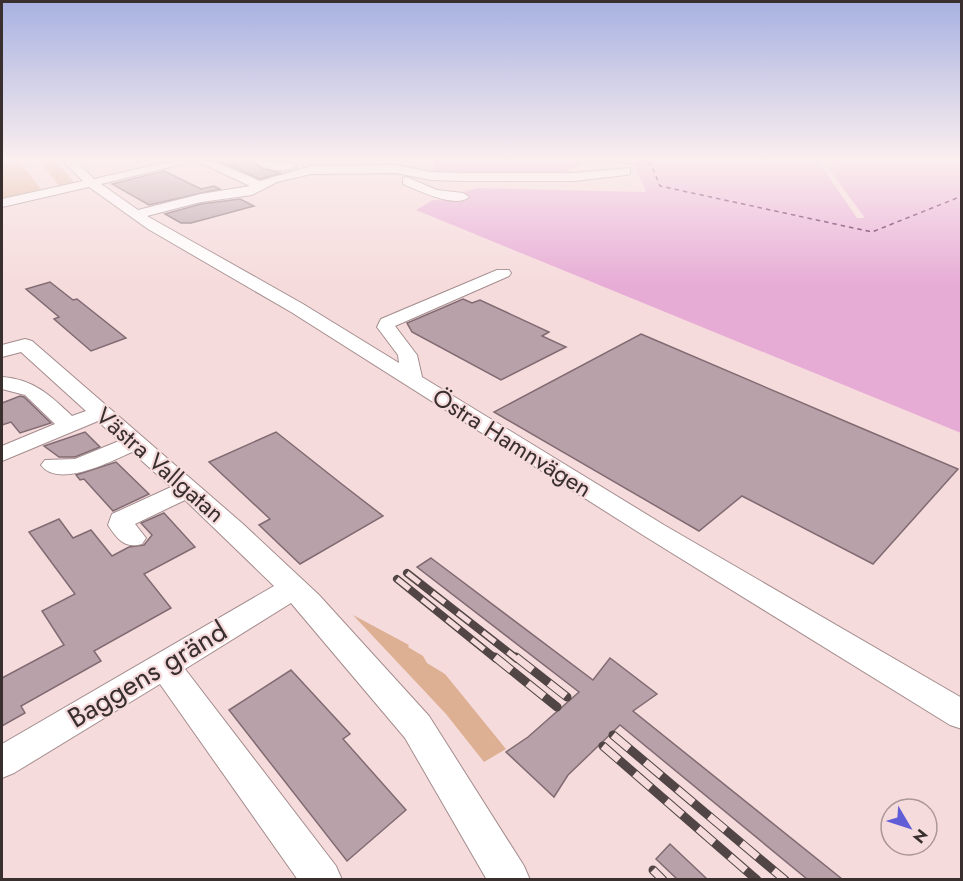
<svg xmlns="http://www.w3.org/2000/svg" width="963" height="881" font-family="Jost,sans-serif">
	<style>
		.green { fill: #ddb093 }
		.water { fill: #e7acd6 }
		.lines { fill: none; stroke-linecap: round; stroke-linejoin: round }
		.ferry { stroke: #4a033d; stroke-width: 1.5; stroke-dasharray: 4.5 4; stroke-linecap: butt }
		.building { fill: #b8a1a8; stroke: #816b72; stroke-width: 1.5 }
		.minor-casing { stroke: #a48c8d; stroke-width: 2 }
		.minor { fill: #fff; fill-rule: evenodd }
		.rail-far1-casing { stroke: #514545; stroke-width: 8 }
		.rail-casing { stroke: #514545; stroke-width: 9 }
		.rail-far1 { stroke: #f6dbdc; stroke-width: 5; stroke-dasharray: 16; stroke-linecap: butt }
		.rail { stroke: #f6dbdc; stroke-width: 7; stroke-dasharray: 21; stroke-linecap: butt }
		.labels { text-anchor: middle; stroke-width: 4.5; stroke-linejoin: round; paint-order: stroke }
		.street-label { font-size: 24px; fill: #392f2f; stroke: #f6dbdc }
		.near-street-label { font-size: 28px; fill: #392f2f; stroke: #f6dbdc }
	</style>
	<rect width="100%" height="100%" fill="#f6dbdc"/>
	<!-- green -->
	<g class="green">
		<path d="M 40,161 L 55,161 L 75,183 L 60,187 Z"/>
		<path d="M 20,162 L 42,191 L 2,200 L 2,165 Z"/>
		<path d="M 353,615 L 409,645 L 408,647 L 423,656 L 427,663 L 445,674 L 506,749 L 484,762 L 446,714 Z"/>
	</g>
	<!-- water -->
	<path class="water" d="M 435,161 L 818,161 L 857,218 L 865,218 L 829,169 L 833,166 L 830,161 L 961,161 L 961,433 L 416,210 L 433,200 L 460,201 L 465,191 L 478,188 L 646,192 L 634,165 L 587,162 L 558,175 L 432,173 Z"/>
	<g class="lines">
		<!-- ferry -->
		<path class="ferry" d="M 639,161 L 651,164 L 660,186 L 872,232 L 962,196"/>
	</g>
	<!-- building -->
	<g class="building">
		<path d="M 219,161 L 252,161 L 263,169 L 281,173 L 260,179 Z"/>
		<path d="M 164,171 L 201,189 L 214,186 L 220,189 L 149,205 L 112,184 Z"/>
		<path d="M 240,199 L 254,206 L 191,223 L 181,223 L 165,214 L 201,204 Z"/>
		<path d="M 50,282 L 73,300 L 77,299 L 126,338 L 91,351 L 54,319 L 59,317 L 26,289 Z"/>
		<path d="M 463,299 L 472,303 L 480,300 L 549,332 L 542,336 L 566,347 L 501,380 L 412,332 L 407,323 Z"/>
		<path d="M 641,334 L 854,425 L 958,469 L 873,564 L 742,496 L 699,531 L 494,412 Z"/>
		<path d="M 20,396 L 24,397 L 51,423 L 20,433 L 11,422 L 2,425 L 2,403 Z"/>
		<path d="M 85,432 L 100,447 L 75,457 L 59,457 L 44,446 Z"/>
		<path d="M 276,432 L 343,485 L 383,516 L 300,564 L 259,525 L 270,519 L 209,462 Z"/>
		<path d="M 116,462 L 149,494 L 113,511 L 84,479 L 80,480 L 76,475 Z"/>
		<path d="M 164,513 L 195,547 L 144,574 L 171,608 L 94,651 L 101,661 L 21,706 L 25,713 L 2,726 L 2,678 L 64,645 L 42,611 L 75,594 L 29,532 L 59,519 L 73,538 L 91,530 L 112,556 L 129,547 L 144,545 L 152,535 L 141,523 Z"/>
		<path d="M 431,558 L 593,680 L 610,658 L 657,694 L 633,711 L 842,879 L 807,879 L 620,725 L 568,775 L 554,797 L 506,752 L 528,737 L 579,692 L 417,567 Z"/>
		<path d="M 291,670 L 350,734 L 343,739 L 406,810 L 347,861 L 229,710 Z"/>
		<path d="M 670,844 L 707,879 L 677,879 L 656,859 Z"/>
	</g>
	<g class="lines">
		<!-- minor casing -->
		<g class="minor-casing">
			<g id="minor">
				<path d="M 2,161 L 11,161 L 2,165 Z"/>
				<path d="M 63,161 L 76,161 L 94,179 L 172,161 L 194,161 L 101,184 L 138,210 L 201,194 L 250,186 L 197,161 L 213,161 L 260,181 L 311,166 L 396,165 L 431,172 L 464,173 L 574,173 L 630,168 L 630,174 L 626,175 L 574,181 L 464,181 L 431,180 L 396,173 L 311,174 L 277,182 L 252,195 L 201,202 L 147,216 L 303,304 L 399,363 L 398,355 L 377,327 L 381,319 L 497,270 L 509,270 L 511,273 L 509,276 L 395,326 L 417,355 L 422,377 L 664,525 L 962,698 L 962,729 L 950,725 L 646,537 L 291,312 L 148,229 L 89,187 L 2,207 L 2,199 L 83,181 Z"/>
				<path d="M 254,161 L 291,163 L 297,166 C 286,174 264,170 254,161 Z"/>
				<path d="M 407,177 L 437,190 L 463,193 L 469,197 C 456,209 417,190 403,184 L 403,178 Z"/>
				<path d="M 25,339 L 32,341 L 243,524 L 319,595 L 429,716 L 524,866 L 530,880 L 487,880 L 405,738 L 291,603 L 185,669 L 336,866 L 342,880 L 298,880 L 160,684 L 14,773 L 2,778 L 2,744 L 274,586 L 185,500 L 135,524 L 146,538 L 142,544 C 125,549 117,539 108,525 L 112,514 L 171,487 L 132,452 C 112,461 58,489 41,465 L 45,460 L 75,459 L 119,441 L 98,421 L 2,461 L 2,446 L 55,424 L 25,395 L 2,389 L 2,377 C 33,379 50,395 72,416 L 86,411 L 21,352 L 2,357 L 2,345 Z"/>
			</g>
		</g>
		<!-- minor -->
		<use href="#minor" class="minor"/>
		<!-- rail-far1 casing -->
		<g class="rail-far1-casing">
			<g id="rail-far1">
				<path d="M 407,573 L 517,659"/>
				<path d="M 397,579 L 496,659"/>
			</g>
		</g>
		<!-- rail casing -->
		<g class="rail-casing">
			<g id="rail">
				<path d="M 495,657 L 557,707"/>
				<path d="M 516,657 L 567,697"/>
				<path d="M 613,735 L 785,880"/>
				<path d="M 603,746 L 757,880"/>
				<path d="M 653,870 L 663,880"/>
			</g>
		</g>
		<!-- rail-far1 -->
		<use href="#rail-far1" class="rail-far1"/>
		<!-- rail -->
		<use href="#rail" class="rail"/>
	</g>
	<!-- sky -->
	<linearGradient id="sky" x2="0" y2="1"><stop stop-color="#a7b1e1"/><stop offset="0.56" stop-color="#fbefef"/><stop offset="1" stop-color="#fbefef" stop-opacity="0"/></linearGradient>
	<rect width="963" height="285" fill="url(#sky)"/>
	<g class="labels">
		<!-- street labels -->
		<g class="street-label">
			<text transform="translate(512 443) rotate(32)" y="8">Östra Hamnvägen</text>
			<text transform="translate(160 465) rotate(41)" y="8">Västra Vallgatan</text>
		</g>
		<!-- near-street labels -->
		<g class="near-street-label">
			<text transform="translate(147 674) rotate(-31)" y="10">Baggens gränd</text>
		</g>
	</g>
	<!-- border -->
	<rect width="963" height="881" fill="none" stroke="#392f2f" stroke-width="6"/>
	<!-- north arrow -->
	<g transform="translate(909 827) rotate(129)"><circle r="28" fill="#f6dbdc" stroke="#aa9697" stroke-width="1.5"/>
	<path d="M0-4.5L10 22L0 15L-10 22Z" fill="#605dd6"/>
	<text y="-9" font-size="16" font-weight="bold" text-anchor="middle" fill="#392f2f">N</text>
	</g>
</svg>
